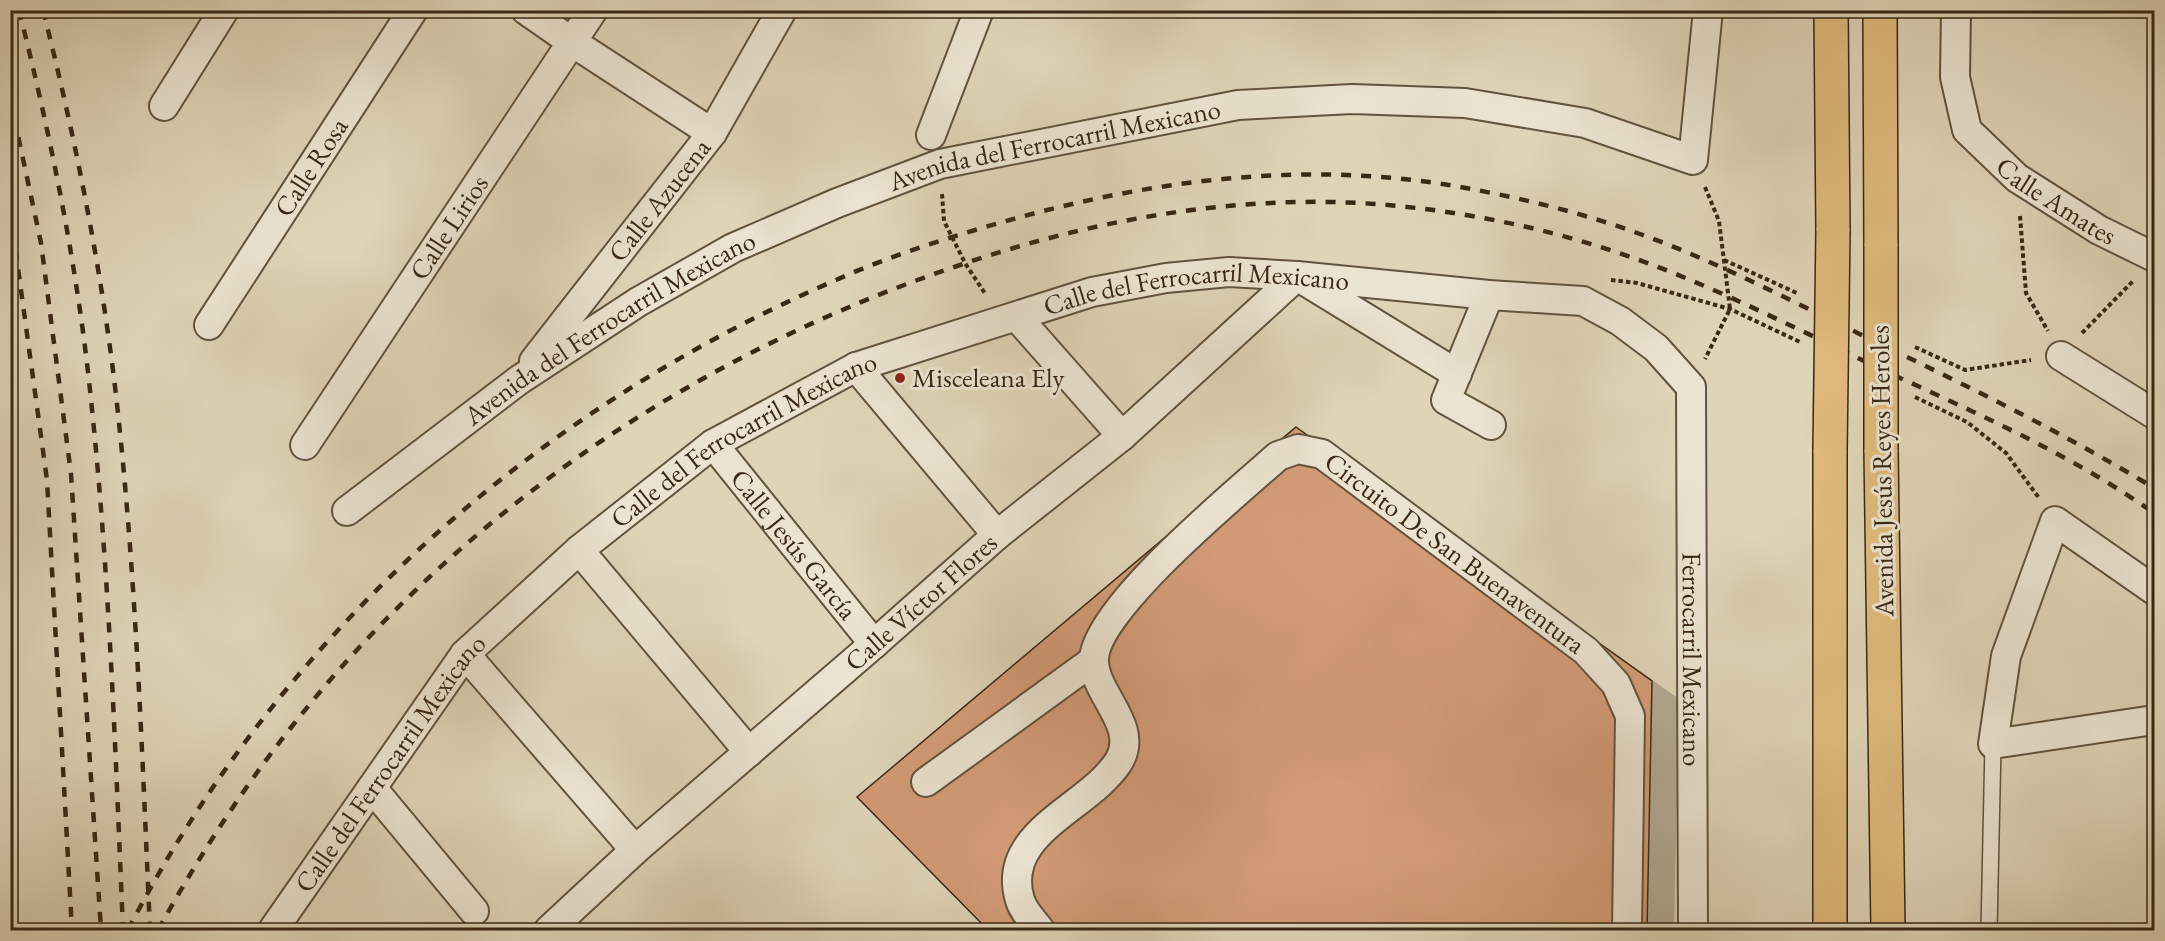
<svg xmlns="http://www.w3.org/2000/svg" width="2165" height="941" font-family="'EB Garamond',serif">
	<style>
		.shadow { fill: #0003 }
		.building { fill: #d39b76; stroke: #392815; stroke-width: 1.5 }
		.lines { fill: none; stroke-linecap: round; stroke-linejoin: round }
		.service-casing { stroke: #62533e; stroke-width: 18 }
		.minor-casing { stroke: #62533e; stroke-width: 32 }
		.trunk-casing { stroke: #392815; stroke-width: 36 }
		.path { stroke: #392815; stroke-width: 4; stroke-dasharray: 4.5 3; stroke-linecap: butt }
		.service { stroke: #eae3d0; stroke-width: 15 }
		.minor { stroke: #eae3d0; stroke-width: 28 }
		.trunk { stroke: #dfba7c; stroke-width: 33 }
		.rail { stroke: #392815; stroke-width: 4.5; stroke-dasharray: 10 10; stroke-linecap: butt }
		.trunk-bridge-casing { stroke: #392815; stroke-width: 36; stroke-linecap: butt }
		.trunk-bridge { stroke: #dfba7c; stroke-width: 33 }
		.poi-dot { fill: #8f2418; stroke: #eae3d0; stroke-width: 2 }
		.labels { text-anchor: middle; stroke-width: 6; stroke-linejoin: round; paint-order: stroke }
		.street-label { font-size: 27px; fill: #392815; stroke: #eae3d0 }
		.poi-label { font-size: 27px; fill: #392815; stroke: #eae3d0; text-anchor: start }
	</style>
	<rect width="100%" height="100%" fill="#ded4b7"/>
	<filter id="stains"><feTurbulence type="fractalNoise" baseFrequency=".00333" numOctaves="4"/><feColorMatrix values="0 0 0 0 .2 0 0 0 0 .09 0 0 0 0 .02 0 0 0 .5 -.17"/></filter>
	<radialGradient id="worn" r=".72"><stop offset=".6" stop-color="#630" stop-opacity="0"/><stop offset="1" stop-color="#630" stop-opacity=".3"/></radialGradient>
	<!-- shadow -->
	<path class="shadow" d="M 1323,445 L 1679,699 L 1674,930 L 990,930 L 859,797 Z"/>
	<!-- building -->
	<path class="building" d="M 1296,427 L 1652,681 L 1647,930 L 988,930 L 857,797 Z"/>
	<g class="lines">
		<!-- service casing -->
		<g class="service-casing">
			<path id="service" d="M 1989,930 L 1993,744"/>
		</g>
		<!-- minor casing -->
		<g class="minor-casing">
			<g id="minor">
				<path d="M 526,10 L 572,42 L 712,133"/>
				<path id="s1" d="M 1956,10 L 1955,77 L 1967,130 L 2017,178 L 2099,230 L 2154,257"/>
				<path d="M 164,106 L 224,10"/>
				<path d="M 931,135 L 979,10"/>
				<path d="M 1489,295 L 1446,400 L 1491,425"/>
				<path d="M 1017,317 L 1122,436"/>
				<path id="s2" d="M 209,325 L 413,10"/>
				<path d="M 2061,356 L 2154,414"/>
				<path id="s3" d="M 534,361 L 712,133 L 782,10"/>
				<path d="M 856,367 L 997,535"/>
				<path id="s4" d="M 713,444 L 874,644"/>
				<path id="s5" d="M 305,445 L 593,10"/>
				<path id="s6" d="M 347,511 L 519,380 L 638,302 L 733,248 L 837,203 L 940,164 L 1238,105 L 1352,99 L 1465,103 L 1585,123 L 1693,160 L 1708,10"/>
				<path d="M 579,550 L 749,752"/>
				<path d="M 2154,590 L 2055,521 L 2006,656 L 1993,744 L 2154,720"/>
				<path d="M 465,654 L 635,850"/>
				<path d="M 926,782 L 1094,660"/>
				<path d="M 372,788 L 474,911"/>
				<path id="s7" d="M 273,930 L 465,654 L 579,550 L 713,444 L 856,367 L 1092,292 L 1166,278 L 1229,272 L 1297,276 L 1489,295 L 1583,301 L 1620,321 L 1656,348 L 1691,387 L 1693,930"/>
				<path id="s8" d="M 549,930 L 635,850 L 874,644 L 997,535 L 1122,436 L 1297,276 L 1457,374"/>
				<path id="s9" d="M 1040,930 C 1034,922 1023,911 1020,900 C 999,832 1090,808 1119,761 C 1140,725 1093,694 1094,659 C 1096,608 1238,492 1278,456 L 1298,449 L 1322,454 L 1586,651 L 1616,684 L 1630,716 L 1627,930"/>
			</g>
		</g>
		<!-- trunk casing -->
		<g class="trunk-casing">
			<g id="trunk">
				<path d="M 1831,10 L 1833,231"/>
				<path d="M 1880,10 L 1881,246"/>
				<path d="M 1881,450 L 1888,930"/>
				<path d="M 1830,930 L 1830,450"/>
			</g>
		</g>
		<!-- path -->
		<g class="path">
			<path d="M 1705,187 L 1719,221 L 1730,309 L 1705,359"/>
			<path d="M 942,194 L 944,221 L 965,263 L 986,295"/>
			<path d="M 2020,216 L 2026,293 L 2048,331"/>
			<path d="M 1724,260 L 1799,294"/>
			<path d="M 1611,280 L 1637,283 L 1730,309 L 1800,342"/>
			<path d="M 2082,333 L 2133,281"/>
			<path d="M 1915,347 L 1965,370 L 2031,360"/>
			<path d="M 1915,397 L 1967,422 L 2006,453 L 2039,498"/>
		</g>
		<!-- service -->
		<use href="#service" class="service"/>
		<!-- minor -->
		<use href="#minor" class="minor"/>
		<!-- trunk -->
		<use href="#trunk" class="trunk"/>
		<!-- rail -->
		<g class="rail">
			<path d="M 19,10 C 49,130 74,250 88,372 C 109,558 115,744 123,930"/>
			<path d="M 43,10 C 75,137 101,266 116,395 C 136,573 142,752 150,930"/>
			<path d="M 10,98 L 41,243 L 71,474 L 101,930"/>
			<path d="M 10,210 L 47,480 L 72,930"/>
			<path d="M 128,930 C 279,636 533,411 836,280 C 894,254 956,235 1017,218 C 1158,179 1309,161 1455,186 C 1517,197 1580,212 1640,234 C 1718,262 1793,302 1868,338 C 1965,385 2062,432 2154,488"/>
			<path d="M 158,930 C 198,858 242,789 293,725 C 463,509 701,352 960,265 C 1092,220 1235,194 1375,204 C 1480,212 1585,236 1683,277 C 1751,305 1818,339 1885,371 C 1976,413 2072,455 2154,513"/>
		</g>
		<!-- trunk-bridge casing -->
		<g class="trunk-bridge-casing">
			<g id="trunk-bridge">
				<path d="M 1830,450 L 1833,231"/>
				<path d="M 1881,450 L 1881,246"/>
			</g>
		</g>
		<!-- trunk-bridge -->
		<use href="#trunk-bridge" class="trunk-bridge"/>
	</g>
	<!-- markers -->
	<circle class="poi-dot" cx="900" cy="378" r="6"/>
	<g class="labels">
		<!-- street labels -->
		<g class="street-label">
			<text dy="9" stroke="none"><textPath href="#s6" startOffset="807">Avenida del Ferrocarril Mexicano</textPath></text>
			<text dy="9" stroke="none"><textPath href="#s2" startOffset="188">Calle Rosa</textPath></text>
			<text dy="9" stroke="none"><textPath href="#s1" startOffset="236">Calle Amates</textPath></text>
			<text dy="9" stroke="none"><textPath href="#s3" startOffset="204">Calle Azucena</textPath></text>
			<text dy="9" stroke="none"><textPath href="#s5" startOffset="261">Calle Lirios</textPath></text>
			<text dy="9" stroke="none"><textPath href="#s7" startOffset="1176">Calle del Ferrocarril Mexicano</textPath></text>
			<text dy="9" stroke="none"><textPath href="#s6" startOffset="321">Avenida del Ferrocarril Mexicano</textPath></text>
			<text dy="9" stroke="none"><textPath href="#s7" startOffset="690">Calle del Ferrocarril Mexicano</textPath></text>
			<text transform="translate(1882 471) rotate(-91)" y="9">Avenida Jesús Reyes Heroles</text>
			<text dy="9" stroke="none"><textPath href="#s4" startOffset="129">Calle Jesús García</textPath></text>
			<text dy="9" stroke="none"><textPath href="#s9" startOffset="816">Circuito De San Buenaventura</textPath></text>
			<text dy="9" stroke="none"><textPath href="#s8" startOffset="496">Calle Víctor Flores</textPath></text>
			<text dy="9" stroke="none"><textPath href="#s7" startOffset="1977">Ferrocarril Mexicano</textPath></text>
			<text dy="9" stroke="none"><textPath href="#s7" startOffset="204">Calle del Ferrocarril Mexicano</textPath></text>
		</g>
		<!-- poi labels -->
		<g class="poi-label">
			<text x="912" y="387">Misceleana Ely</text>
		</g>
	</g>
	<!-- margin -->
	<rect width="2165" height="941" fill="none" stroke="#ded4b7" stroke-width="36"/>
	<rect x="12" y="12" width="2141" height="917" fill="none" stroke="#392815" stroke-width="3"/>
	<rect x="18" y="18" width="2129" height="905" fill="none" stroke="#392815" stroke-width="1.5"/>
	<rect width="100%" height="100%" filter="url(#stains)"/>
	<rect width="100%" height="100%" fill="url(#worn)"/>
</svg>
